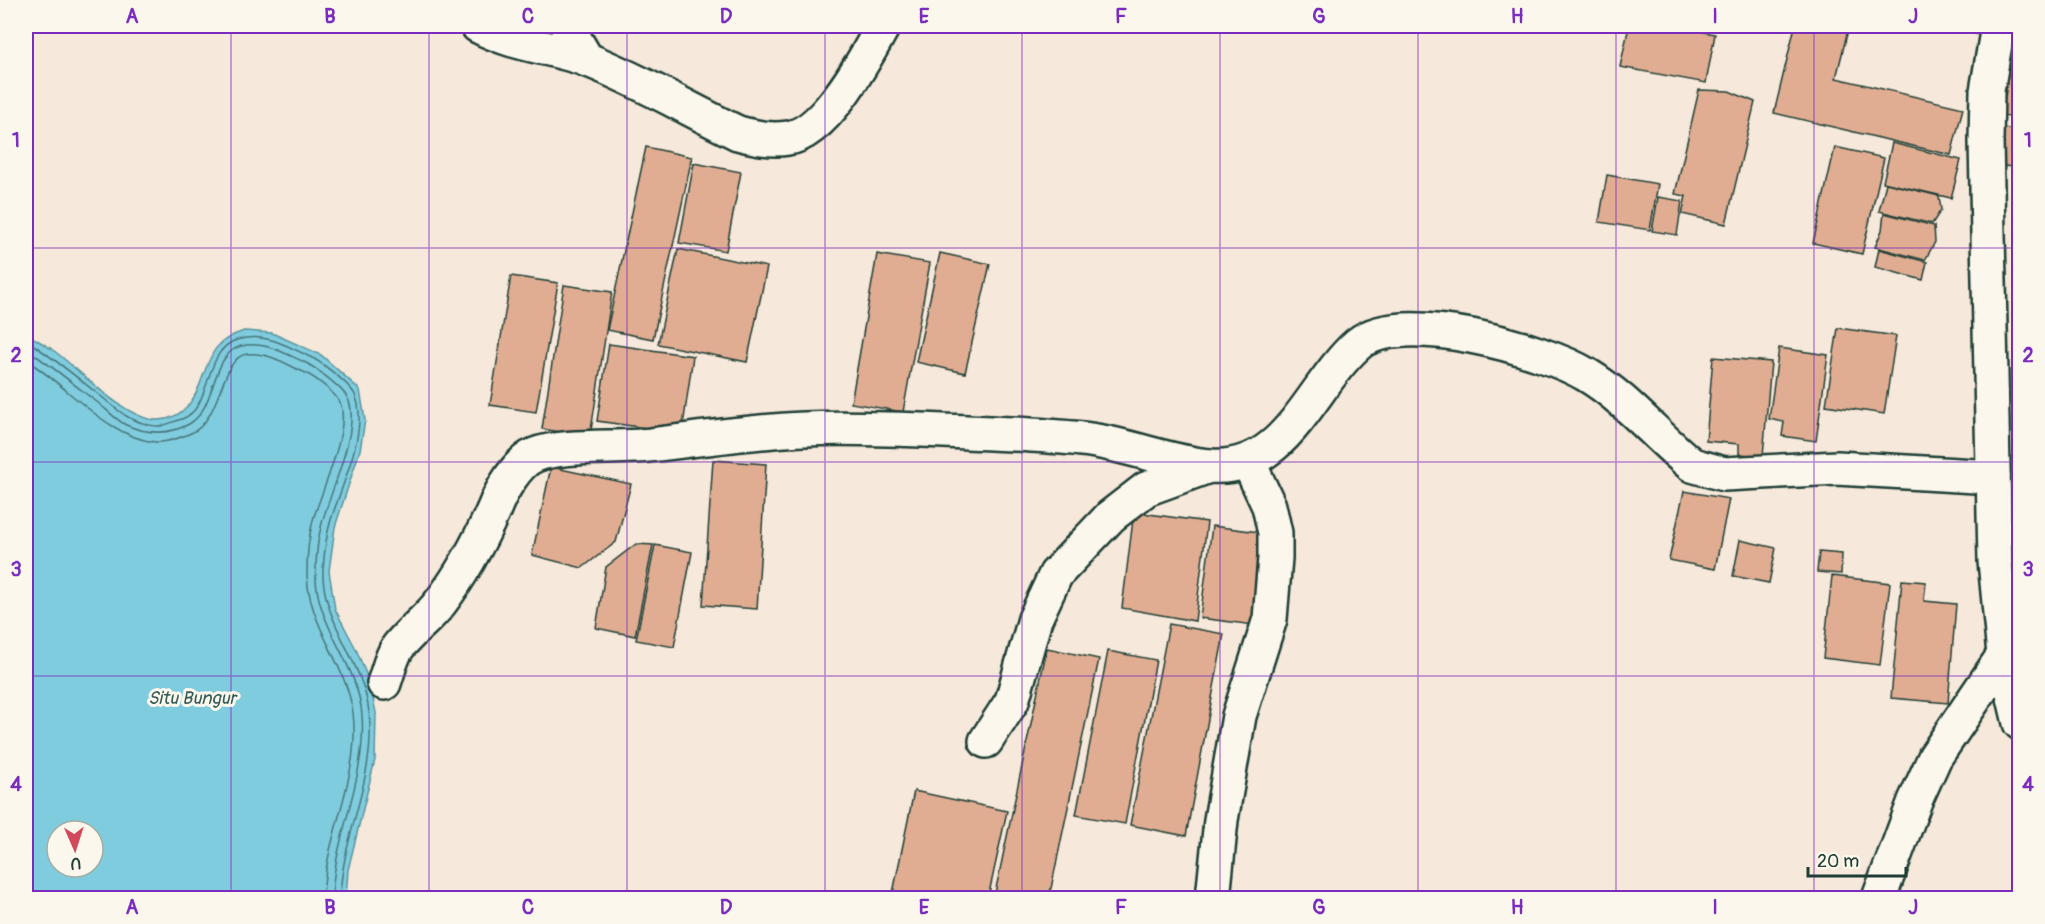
<svg xmlns="http://www.w3.org/2000/svg" width="2045" height="924" font-family="Pangolin,sans-serif">
	<style>
		.water { fill: #80ccdf; stroke: #59939b; stroke-width: 1.5; fill-rule: evenodd }
		.lines { fill: none; stroke-linecap: round; stroke-linejoin: round }
		.shore { stroke: #467678; stroke-width: 1.5 }
		.building { fill: #e0ad92; stroke: #1f3d34; stroke-width: 1.5 }
		.minor-casing { stroke: #1f3d34; stroke-width: 38 }
		.tertiary-casing { stroke: #1f3d34; stroke-width: 38 }
		.minor { stroke: #fbf7ec; stroke-width: 33 }
		.tertiary { stroke: #fbf7ec; stroke-width: 33 }
		.grid { fill: none; stroke: #7b2cbf; stroke-width: 1.5; stroke-opacity: 0.55 }
		.labels { text-anchor: middle; stroke-width: 6; stroke-linejoin: round; paint-order: stroke }
		.water-label { font-size: 18px; font-style: italic; fill: #325a56; stroke: #fbf7ec }
		.neatline { fill: none; stroke: #7b2cbf; stroke-width: 2 }
		.grid-label { font-size: 20px; text-anchor: middle; font-weight: bold; fill: #7b2cbf }
	</style>
	<rect width="100%" height="100%" fill="#f6e8da"/>
	<filter id="ink" filterUnits="userSpaceOnUse"><feTurbulence type="fractalNoise" baseFrequency=".0167" numOctaves="2"/><feDisplacementMap in="SourceGraphic" scale="12" xChannelSelector="R" yChannelSelector="G"/><feConvolveMatrix kernelMatrix="1 2 1 2 8 2 1 2 1" color-interpolation-filters="sRGB"/></filter>
	<g filter="url(#ink)">
		<!-- water -->
		<path class="water" d="M 244,331 L 272,333 L 321,355 L 360,390 L 365,420 L 360,450 L 335,527 L 329,571 L 335,609 L 356,649 L 370,684 L 376,713 L 375,760 L 348,870 L 346,898 L 26,898 L 26,333 C 35,339 44,344 53,350 C 79,369 126,421 158,420 C 181,419 193,403 200,384 C 211,355 213,341 244,331 ZM 57,831 L 93,831 L 93,867 L 57,867 Z"/>
		<g class="lines">
			<!-- shore -->
			<g class="shore">
				<path d="M 26,340 C 51,356 74,375 98,394 C 108,401 117,411 128,417 C 135,421 152,427 160,426 C 167,425 175,421 182,419 C 216,406 200,342 246,338 C 269,335 288,346 308,356 C 319,360 350,384 355,395 C 370,428 340,489 330,523 C 326,537 324,555 323,570 C 321,620 363,661 369,712 C 377,776 342,835 340,898"/>
				<path d="M 26,349 C 51,365 73,384 97,402 C 106,409 116,420 126,425 C 147,434 169,435 189,424 C 219,407 209,348 247,345 C 268,343 286,354 304,362 C 315,367 341,387 347,397 C 363,423 329,495 322,523 C 318,538 316,555 316,570 C 313,623 358,662 362,715 C 367,778 334,836 332,898"/>
				<path d="M 26,360 C 66,384 108,438 156,442 C 166,443 182,437 191,433 C 222,420 220,357 247,354 C 266,352 283,362 299,370 C 312,375 331,389 339,401 C 353,424 320,495 313,520 C 309,536 307,555 307,570 C 306,623 346,662 353,713 C 361,776 325,836 323,898"/>
			</g>
		</g>
		<!-- building -->
		<g class="building">
			<path d="M 1629,26 L 1672,26 L 1715,34 L 1706,83 L 1620,67 Z"/>
			<path d="M 1795,26 L 1849,26 L 1836,78 L 1963,108 L 1951,155 L 1774,113 Z"/>
			<path d="M 1940,26 L 1983,26 L 1981,35 Z"/>
			<path d="M 2012,37 L 2020,38 L 2020,118 L 2003,116 Z"/>
			<path d="M 1699,90 L 1729,91 L 1755,102 L 1726,224 L 1682,214 L 1686,196 L 1675,194 Z"/>
			<path d="M 2001,128 L 2020,130 L 2020,168 L 1997,165 Z"/>
			<path d="M 1892,143 L 1961,160 L 1951,198 L 1883,182 Z"/>
			<path d="M 646,147 L 692,157 L 653,339 L 607,330 Z"/>
			<path d="M 1835,147 L 1884,158 L 1862,254 L 1813,243 Z"/>
			<path d="M 694,163 L 741,172 L 726,251 L 679,243 Z"/>
			<path d="M 1607,175 L 1658,184 L 1650,230 L 1599,222 Z"/>
			<path d="M 1886,183 L 1939,196 L 1941,210 L 1932,224 L 1879,211 Z"/>
			<path d="M 1658,197 L 1682,201 L 1677,235 L 1652,231 Z"/>
			<path d="M 1884,213 L 1934,226 L 1935,242 L 1925,260 L 1875,247 L 1882,230 Z"/>
			<path d="M 678,249 L 767,267 L 747,362 L 658,344 Z"/>
			<path d="M 1879,249 L 1927,262 L 1923,280 L 1875,267 Z"/>
			<path d="M 940,253 L 990,264 L 965,373 L 916,362 Z"/>
			<path d="M 877,254 L 930,263 L 903,412 L 851,403 Z"/>
			<path d="M 511,276 L 558,283 L 536,412 L 490,405 Z"/>
			<path d="M 564,285 L 612,292 L 590,437 L 542,429 Z"/>
			<path d="M 1838,328 L 1896,336 L 1884,414 L 1826,405 Z"/>
			<path d="M 609,344 L 693,356 L 682,433 L 597,421 Z"/>
			<path d="M 1779,348 L 1828,355 L 1816,441 L 1782,436 L 1784,422 L 1769,419 Z"/>
			<path d="M 1713,357 L 1771,362 L 1763,456 L 1739,454 L 1739,444 L 1706,441 Z"/>
			<path d="M 713,460 L 766,464 L 757,609 L 703,605 Z"/>
			<path d="M 551,467 L 631,484 L 616,542 L 582,568 L 532,555 Z"/>
			<path d="M 1684,491 L 1729,499 L 1715,569 L 1669,560 Z"/>
			<path d="M 1134,512 L 1207,522 L 1195,621 L 1122,608 Z"/>
			<path d="M 1212,526 L 1266,533 L 1254,625 L 1200,618 Z"/>
			<path d="M 1740,540 L 1776,548 L 1769,583 L 1733,576 Z"/>
			<path d="M 636,544 L 653,545 L 635,636 L 596,628 L 606,567 Z"/>
			<path d="M 655,545 L 692,552 L 674,647 L 636,640 Z"/>
			<path d="M 1819,552 L 1842,554 L 1841,574 L 1817,572 Z"/>
			<path d="M 1832,576 L 1890,583 L 1880,665 L 1823,658 Z"/>
			<path d="M 1902,580 L 1926,582 L 1924,601 L 1956,604 L 1948,703 L 1891,698 Z"/>
			<path d="M 1169,624 L 1224,634 L 1186,836 L 1130,825 Z"/>
			<path d="M 1047,648 L 1099,659 L 1049,898 L 994,898 Z"/>
			<path d="M 1108,651 L 1156,660 L 1125,824 L 1076,815 Z"/>
			<path d="M 914,791 L 1007,811 L 988,898 L 919,898 L 893,893 Z"/>
		</g>
		<g class="lines">
			<!-- minor casing -->
			<g class="minor-casing">
				<g id="minor">
					<path d="M 478,26 C 516,46 550,46 588,60 C 637,79 690,110 738,133 C 754,137 771,141 788,138 C 826,133 866,57 883,26"/>
					<path d="M 567,26 L 587,60"/>
					<path d="M 384,683 C 388,672 391,657 398,647 C 410,631 428,619 440,603 C 463,573 479,543 494,509 C 501,491 517,462 535,455 C 563,444 618,449 650,445 C 701,439 753,431 804,429 C 850,427 897,429 943,431 C 989,433 1036,434 1082,439 C 1125,443 1169,463 1210,466 C 1287,472 1310,386 1358,344 C 1400,308 1544,349 1587,375 C 1627,399 1656,436 1692,465 L 1724,474 L 1837,468 L 1993,477"/>
					<path d="M 986,741 L 1012,701 L 1035,619 L 1056,574 L 1111,516 L 1146,489 L 1209,466"/>
					<path d="M 1213,898 L 1221,820 L 1239,716 L 1270,619 L 1275,558 L 1275,533 L 1269,506 L 1248,461"/>
					<path d="M 1879,898 L 1915,801 L 1935,757 L 2004,655"/>
				</g>
			</g>
			<!-- tertiary casing -->
			<g class="tertiary-casing">
				<path id="tertiary" d="M 1998,26 L 1987,91 L 1986,141 L 1995,561 L 2004,655 L 2020,723"/>
			</g>
			<!-- minor -->
			<use href="#minor" class="minor"/>
			<!-- tertiary -->
			<use href="#tertiary" class="tertiary"/>
		</g>
	</g>
	<!-- grid -->
	<path class="grid" d="M 231,26 L 231,898M 429,26 L 429,898M 627,26 L 627,898M 825,26 L 825,898M 1022,26 L 1022,898M 1220,26 L 1220,898M 1418,26 L 1418,898M 1616,26 L 1616,898M 1814,26 L 1814,898M 26,248 L 2020,248M 26,462 L 2020,462M 26,676 L 2020,676"/>
	<g class="labels">
		<!-- water labels -->
		<g class="water-label">
			<text x="192" y="704">Situ Bungur</text>
		</g>
	</g>
	<!-- margin -->
	<rect width="2045" height="924" fill="none" stroke="#fbf7ec" stroke-width="66"/>
	<!-- north arrow -->
	<g transform="translate(75 849) rotate(177)"><circle r="28" fill="#fbf7ec" stroke="#a3ada2" stroke-width="1.5"/>
	<path d="M0-4.5L10 22L0 15L-10 22Z" fill="#d1495b"/>
	<text y="-9" font-size="16" font-weight="bold" text-anchor="middle" fill="#1f3d34">U</text>
	</g>
	<!-- scale -->
	<path d="M1808 867v9h98v-9" fill="none" stroke="#1f3d34" stroke-width="3"/>
	<text x="1817" y="867" font-size="18" fill="#1f3d34" stroke="#fbf7ec" stroke-width="4.5" paint-order="stroke">20 m</text>
	<rect x="33" y="33" width="1979" height="858" class="neatline"/>
	<g class="grid-label">
		<text x="132" y="23">A</text>
		<text x="330" y="23">B</text>
		<text x="528" y="23">C</text>
		<text x="726" y="23">D</text>
		<text x="924" y="23">E</text>
		<text x="1121" y="23">F</text>
		<text x="1319" y="23">G</text>
		<text x="1517" y="23">H</text>
		<text x="1715" y="23">I</text>
		<text x="1913" y="23">J</text>
		<text x="16" y="147">1</text>
		<text x="2028" y="147">1</text>
		<text x="16" y="362">2</text>
		<text x="2028" y="362">2</text>
		<text x="16" y="576">3</text>
		<text x="2028" y="576">3</text>
		<text x="16" y="791">4</text>
		<text x="2028" y="791">4</text>
		<text x="132" y="914">A</text>
		<text x="330" y="914">B</text>
		<text x="528" y="914">C</text>
		<text x="726" y="914">D</text>
		<text x="924" y="914">E</text>
		<text x="1121" y="914">F</text>
		<text x="1319" y="914">G</text>
		<text x="1517" y="914">H</text>
		<text x="1715" y="914">I</text>
		<text x="1913" y="914">J</text>
	</g>
</svg>
